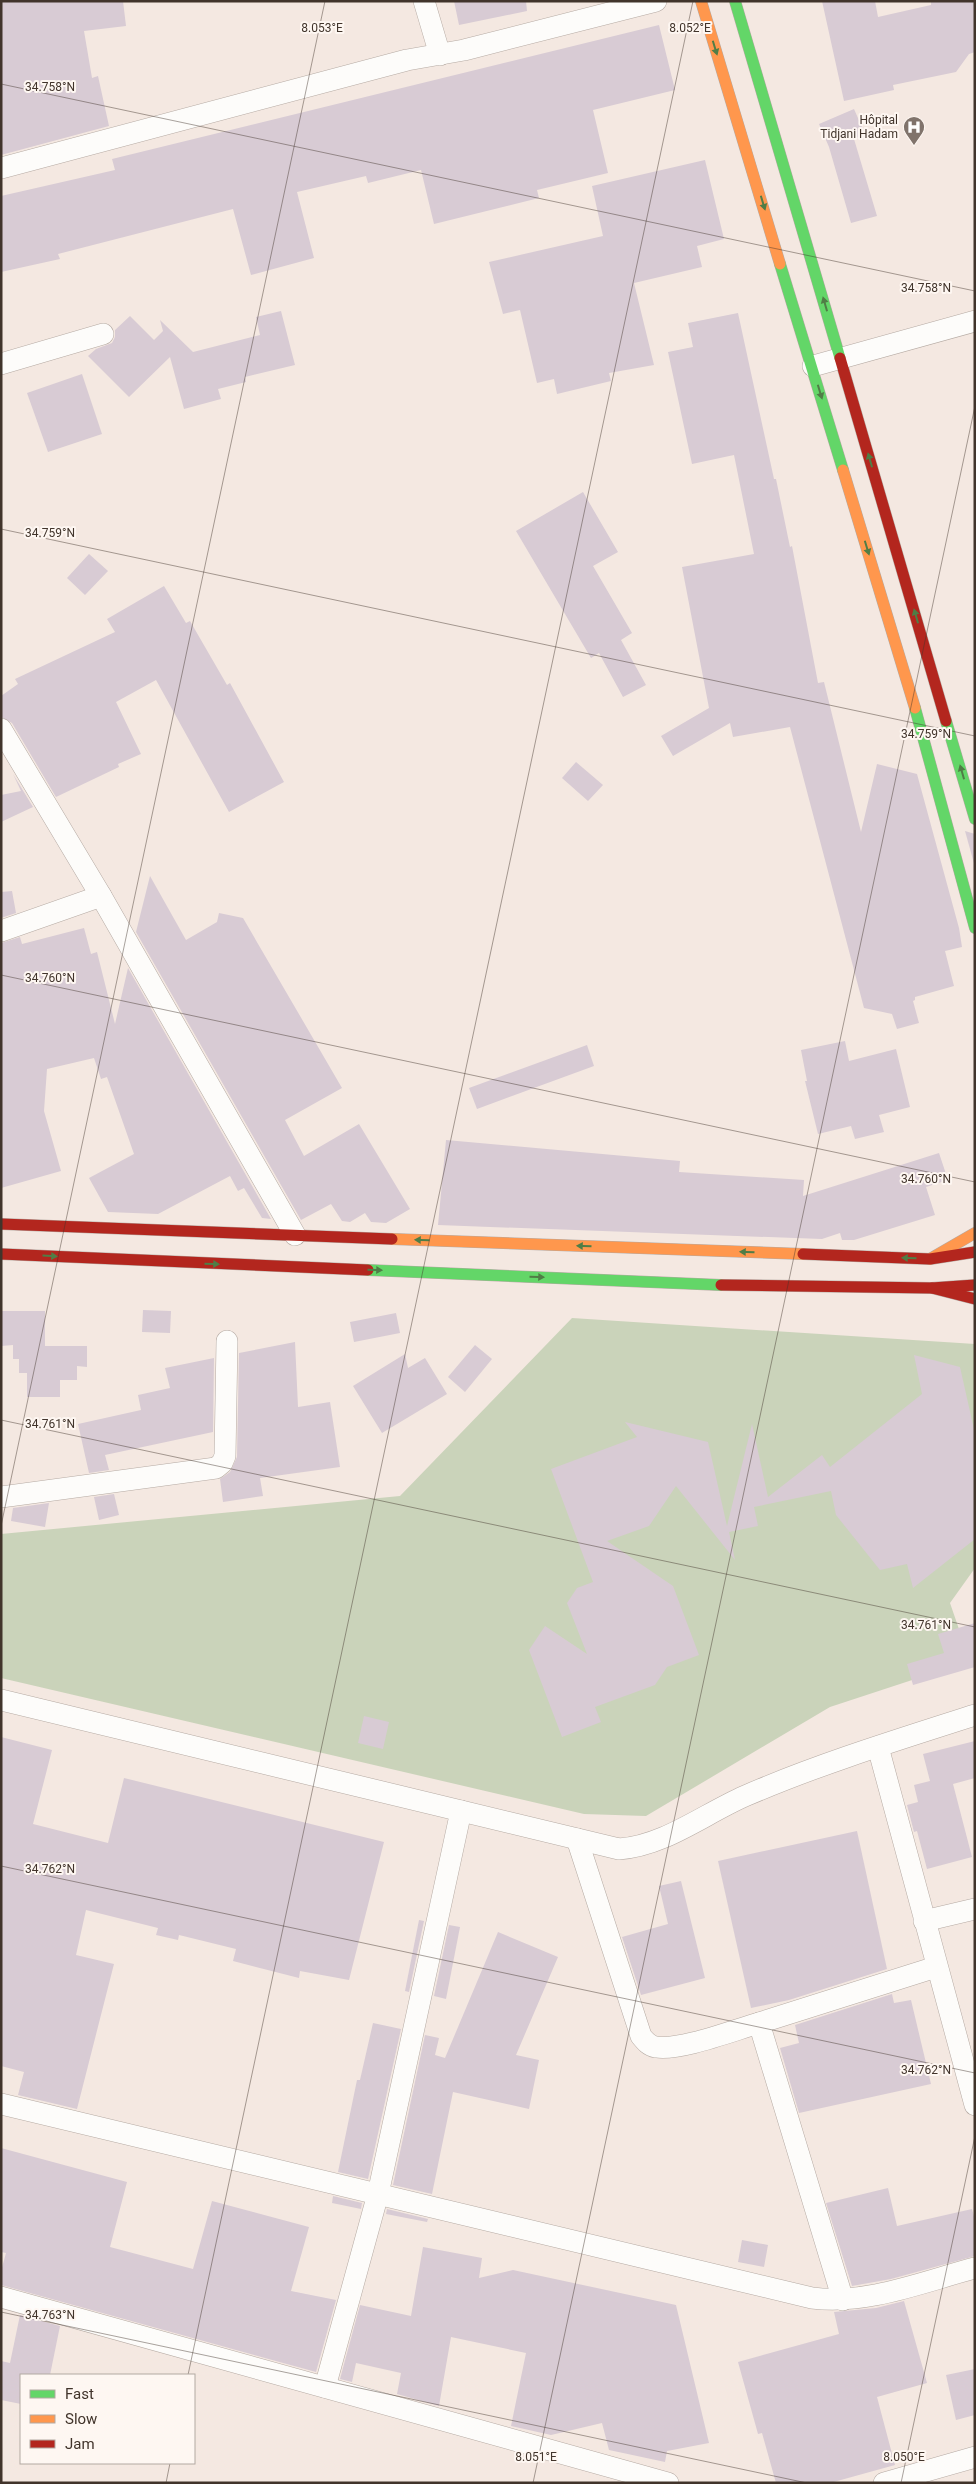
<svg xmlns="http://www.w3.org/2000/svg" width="976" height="2484" font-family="Roboto,sans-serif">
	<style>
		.green { fill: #cad3ba }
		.building { fill: #d8cbd4 }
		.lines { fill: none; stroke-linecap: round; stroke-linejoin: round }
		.street-casing { stroke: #b5aaa3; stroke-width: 22 }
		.fast-casing { stroke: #b5aaa3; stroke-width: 12 }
		.slow-casing { stroke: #b5aaa3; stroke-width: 12 }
		.jam-casing { stroke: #b5aaa3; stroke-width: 12 }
		.street { stroke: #fdfcfa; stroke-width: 21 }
		.fast { stroke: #63d668; stroke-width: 11 }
		.slow { stroke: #ff974d; stroke-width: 11 }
		.jam { stroke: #b3261e; stroke-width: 11 }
		.oneway { fill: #507d46 }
		.ticks { fill: none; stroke: #41342b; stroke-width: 1; stroke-opacity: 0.45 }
		.labels { text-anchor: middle; stroke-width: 4; stroke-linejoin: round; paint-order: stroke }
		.poi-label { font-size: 12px; fill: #41342b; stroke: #fef7f2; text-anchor: end }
		.ticks-label { font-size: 12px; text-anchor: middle; fill: #41342b; stroke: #fef7f2; stroke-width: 4; stroke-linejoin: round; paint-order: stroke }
	</style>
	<rect width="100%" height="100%" fill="#f4e8e1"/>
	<!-- green -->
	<path class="green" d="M 572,1318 L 975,1344 L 975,1568 L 950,1603 L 970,1661 L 830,1707 L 646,1816 L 584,1814 L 1,1678 L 1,1534 L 400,1496 Z"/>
	<!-- building -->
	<g class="building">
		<path d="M 1,1 L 123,1 L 126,26 L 84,31 L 92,78 L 98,76 L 109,126 L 1,155 Z"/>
		<path d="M 454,1 L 526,1 L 527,11 L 459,25 Z"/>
		<path d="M 822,1 L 875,1 L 878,17 L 931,5 L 931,1 L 975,1 L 975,52 L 969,54 L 956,72 L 893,85 L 894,90 L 844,101 Z"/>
		<path d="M 659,25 L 675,90 L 593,110 L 608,173 L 537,190 L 539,198 L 434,224 L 421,170 L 368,183 L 366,176 L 297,192 L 314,258 L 251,275 L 233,209 L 58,254 L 60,259 L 1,272 L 1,196 L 115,170 L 112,159 Z"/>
		<path d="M 854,109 L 865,134 L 854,139 L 877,216 L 851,223 L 829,147 L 819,124 Z"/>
		<path d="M 705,160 L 724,239 L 697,246 L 702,267 L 634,283 L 654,365 L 609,373 L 611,381 L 557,394 L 554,379 L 537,383 L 520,310 L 503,314 L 489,262 L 603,236 L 592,186 Z"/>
		<path d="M 281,311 L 295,365 L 245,377 L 246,382 L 218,389 L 221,399 L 184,409 L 170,357 L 129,397 L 88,356 L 96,349 L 112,343 L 115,337 L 115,330 L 130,316 L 154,340 L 163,331 L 160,320 L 193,352 L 260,335 L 256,317 Z"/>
		<path d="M 738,313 L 774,479 L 776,479 L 790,547 L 792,546 L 818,683 L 824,682 L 861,832 L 877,764 L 917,774 L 959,928 L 962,947 L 945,951 L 954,986 L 915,997 L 915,1000 L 913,1001 L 919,1023 L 897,1029 L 892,1014 L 864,1008 L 790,727 L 733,737 L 730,723 L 673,756 L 661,736 L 709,708 L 682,567 L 754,554 L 734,455 L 692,464 L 668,352 L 693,347 L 688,323 Z"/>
		<path d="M 82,374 L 102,434 L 48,452 L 27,393 Z"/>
		<path d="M 583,492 L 618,552 L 593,566 L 632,633 L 621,640 L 646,685 L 623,697 L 599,653 L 591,658 L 516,531 Z"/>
		<path d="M 89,554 L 108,571 L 85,595 L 67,578 Z"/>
		<path d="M 164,586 L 186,623 L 190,621 L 227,685 L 230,683 L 284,782 L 229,812 L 156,680 L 116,702 L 141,754 L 118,764 L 119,767 L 56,797 L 12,723 L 1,717 L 1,696 L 18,684 L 15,679 L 115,632 L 107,619 Z"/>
		<path d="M 576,762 L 603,785 L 588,801 L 562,778 Z"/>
		<path d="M 13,774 L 33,807 L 1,822 L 1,795 L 21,791 Z"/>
		<path d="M 965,831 L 975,834 L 975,867 Z"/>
		<path d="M 150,876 L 186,940 L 217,922 L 219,913 L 243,918 L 342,1088 L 285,1120 L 304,1156 L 359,1124 L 410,1209 L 386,1223 L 371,1222 L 365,1213 L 350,1222 L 342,1221 L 331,1204 L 301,1220 L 136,932 Z"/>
		<path d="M 12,891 L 16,913 L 1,918 L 1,892 Z"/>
		<path d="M 84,928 L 91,954 L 97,952 L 115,1024 L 128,968 L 271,1219 L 262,1218 L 244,1188 L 238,1191 L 230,1176 L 158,1214 L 108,1212 L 89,1178 L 134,1154 L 107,1077 L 101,1079 L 94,1058 L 47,1069 L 44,1111 L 61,1171 L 1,1188 L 1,943 L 20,937 L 22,944 Z"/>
		<path d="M 845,1041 L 849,1061 L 896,1049 L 910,1107 L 879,1115 L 884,1132 L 855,1139 L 851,1126 L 818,1134 L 805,1081 L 807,1081 L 801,1050 Z"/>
		<path d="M 587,1045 L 594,1066 L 477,1109 L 469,1088 Z"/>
		<path d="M 446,1140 L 680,1161 L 679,1172 L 804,1180 L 803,1196 L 939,1153 L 948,1180 L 926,1187 L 935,1215 L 854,1240 L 842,1240 L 840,1233 L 822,1239 L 438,1225 Z"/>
		<path d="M 143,1310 L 171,1311 L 170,1333 L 142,1332 Z"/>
		<path d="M 1,1311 L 45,1311 L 45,1346 L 87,1346 L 87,1367 L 77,1366 L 77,1380 L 60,1380 L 60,1397 L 27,1397 L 27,1373 L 19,1373 L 19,1359 L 13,1359 L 13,1345 L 1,1346 Z"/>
		<path d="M 396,1313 L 400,1333 L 354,1342 L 350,1322 Z"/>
		<path d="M 295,1342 L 298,1407 L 330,1402 L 340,1467 L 260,1478 L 263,1496 L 223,1502 L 220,1479 L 230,1472 L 237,1457 L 239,1353 Z"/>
		<path d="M 475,1345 L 492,1359 L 465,1392 L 448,1377 Z"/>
		<path d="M 405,1354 L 408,1368 L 425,1358 L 447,1394 L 382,1433 L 353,1386 Z"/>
		<path d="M 914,1355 L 960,1367 L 975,1434 L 975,1539 L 913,1588 L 907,1564 L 880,1570 L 836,1515 L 831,1491 L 754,1507 L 758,1526 L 729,1532 L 735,1560 L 676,1486 L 649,1526 L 607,1541 L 673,1586 L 699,1655 L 667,1667 L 655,1685 L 595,1707 L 601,1722 L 562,1737 L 529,1650 L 545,1626 L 587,1654 L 567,1603 L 577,1588 L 593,1582 L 551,1469 L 637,1437 L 625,1422 L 708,1442 L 727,1526 L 752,1424 L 768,1497 L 822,1455 L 830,1467 L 922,1394 Z"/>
		<path d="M 214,1358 L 213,1432 L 105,1455 L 109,1470 L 89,1473 L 78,1424 L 141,1410 L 138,1395 L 170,1388 L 165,1368 Z"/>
		<path d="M 114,1494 L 119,1515 L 99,1520 L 94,1497 Z"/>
		<path d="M 49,1503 L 45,1527 L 11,1521 L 13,1508 Z"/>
		<path d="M 975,1623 L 975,1667 L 913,1685 L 907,1664 L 944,1653 L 938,1634 Z"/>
		<path d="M 364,1716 L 389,1722 L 383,1749 L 358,1743 Z"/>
		<path d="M 1,1737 L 52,1750 L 33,1824 L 108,1843 L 124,1778 L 384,1842 L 349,1980 L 300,1971 L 299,1978 L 233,1961 L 236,1949 L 179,1935 L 178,1940 L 156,1935 L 158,1928 L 86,1910 L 76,1955 L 114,1964 L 77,2109 L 18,2095 L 24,2072 L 1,2066 Z"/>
		<path d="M 975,1741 L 975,1778 L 953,1784 L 972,1857 L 927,1869 L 917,1831 L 914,1832 L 907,1805 L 918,1802 L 914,1785 L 930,1781 L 923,1754 Z"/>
		<path d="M 857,1831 L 887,1969 L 789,2000 L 751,2008 L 718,1861 Z"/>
		<path d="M 681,1881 L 705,1978 L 641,1995 L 622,1937 L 668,1924 L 659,1886 Z"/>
		<path d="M 419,1920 L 424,1921 L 409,1992 L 405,1991 Z"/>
		<path d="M 449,1925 L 460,1927 L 446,1999 L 434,1996 Z"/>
		<path d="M 498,1932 L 558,1957 L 516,2055 L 539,2060 L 529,2109 L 453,2092 L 432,2194 L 393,2185 L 425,2035 L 439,2038 L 435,2055 L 445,2058 Z"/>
		<path d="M 892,1994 L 894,2003 L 911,2000 L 931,2084 L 799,2113 L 780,2048 L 799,2043 L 795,2025 Z"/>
		<path d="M 373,2023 L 401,2029 L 368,2179 L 338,2172 L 357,2080 L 360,2080 Z"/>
		<path d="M 1,2148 L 127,2182 L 110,2247 L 193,2269 L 212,2201 L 309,2227 L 291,2291 L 336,2300 L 316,2372 L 1,2285 L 1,2271 L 6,2253 L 1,2252 Z"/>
		<path d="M 888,2188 L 897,2226 L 972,2209 L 975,2220 L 975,2256 L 891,2279 L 852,2286 L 826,2203 Z"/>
		<path d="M 333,2196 L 362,2203 L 361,2209 L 332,2203 Z"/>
		<path d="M 387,2209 L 428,2219 L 427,2222 L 386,2214 Z"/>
		<path d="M 742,2240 L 768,2245 L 764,2267 L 738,2262 Z"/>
		<path d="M 423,2247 L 482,2258 L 479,2278 L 513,2270 L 676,2305 L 709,2443 L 667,2451 L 665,2462 L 609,2450 L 602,2423 L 551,2435 L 511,2426 L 526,2353 L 451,2337 L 439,2406 L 397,2394 L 401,2373 L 356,2363 L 352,2382 L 340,2379 L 360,2305 L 411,2316 Z"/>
		<path d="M 904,2301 L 927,2383 L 877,2397 L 895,2465 L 830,2483 L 776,2483 L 762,2433 L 758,2434 L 738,2362 L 839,2334 L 834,2312 L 876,2308 Z"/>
		<path d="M 20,2315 L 60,2326 L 50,2375 L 21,2375 L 21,2404 L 1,2400 L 1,2361 L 10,2363 Z"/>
		<path d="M 975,2369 L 975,2415 L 956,2420 L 946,2375 Z"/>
	</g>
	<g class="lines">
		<!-- street casing -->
		<g class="street-casing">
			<g id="street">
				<path d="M 424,1 L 440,55"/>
				<path d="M 1,168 L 407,60 L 464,50 L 656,1"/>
				<path d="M 1,364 L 103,334"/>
				<path d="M 813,366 L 975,321"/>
				<path d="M 1,729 L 101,896 L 295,1235"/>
				<path d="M 1,931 L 101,896"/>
				<path d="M 1,1497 L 216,1468 L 222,1463 L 225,1456 L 227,1341"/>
				<path d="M 1,1700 L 619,1849 C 664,1846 704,1814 745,1796 C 819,1764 897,1740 975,1715"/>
				<path d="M 878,1747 L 975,2105"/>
				<path d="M 577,1839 L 641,2036 C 645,2041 649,2046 656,2047 C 680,2051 734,2030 759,2023"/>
				<path d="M 924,1921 L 975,1909"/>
				<path d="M 1,2104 L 812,2298 C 867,2305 922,2282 975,2268"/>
				<path d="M 1,2297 L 668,2483"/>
				<path d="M 843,2300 L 759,2023 L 936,1967"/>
				<path d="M 325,2387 L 378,2194 L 461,1811"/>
				<path d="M 884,2483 L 975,2457"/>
			</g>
		</g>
		<!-- fast casing -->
		<g class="fast-casing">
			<g id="fast">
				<path d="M 735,1 L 840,358"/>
				<path d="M 780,264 L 843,470"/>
				<path d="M 915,708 L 975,928"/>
				<path d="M 946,721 L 975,819"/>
				<path d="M 368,1270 L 721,1285"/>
			</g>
		</g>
		<!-- slow casing -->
		<g class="slow-casing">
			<g id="slow">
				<path d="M 701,1 L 780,264"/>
				<path d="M 843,470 L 915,708"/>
				<path d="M 392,1239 L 803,1254"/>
				<path d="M 930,1259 L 975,1233"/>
			</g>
		</g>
		<!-- jam casing -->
		<g class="jam-casing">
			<g id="jam">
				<path d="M 840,358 L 946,721"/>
				<path d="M 1,1224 L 392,1239"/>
				<path d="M 1,1254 L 368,1270"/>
				<path d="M 803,1254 L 930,1259 L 975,1252"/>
				<path d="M 721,1285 L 932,1288 L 975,1285"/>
				<path d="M 932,1288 L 975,1299"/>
			</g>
		</g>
		<!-- street -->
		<use href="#street" class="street"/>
		<!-- fast -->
		<use href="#fast" class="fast"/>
		<!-- slow -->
		<use href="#slow" class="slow"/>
		<!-- jam -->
		<use href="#jam" class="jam"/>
	</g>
	<!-- one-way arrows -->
	<defs><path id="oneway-solid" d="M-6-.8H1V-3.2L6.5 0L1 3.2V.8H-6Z" transform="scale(1.25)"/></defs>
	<g class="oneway">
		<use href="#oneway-solid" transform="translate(715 48) rotate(73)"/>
		<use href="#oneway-solid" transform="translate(763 203) rotate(73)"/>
		<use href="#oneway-solid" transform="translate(825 304) rotate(-106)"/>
		<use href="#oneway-solid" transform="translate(820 392) rotate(73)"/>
		<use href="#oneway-solid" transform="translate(870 460) rotate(-106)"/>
		<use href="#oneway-solid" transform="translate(867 548) rotate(73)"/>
		<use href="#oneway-solid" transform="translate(916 616) rotate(-106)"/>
		<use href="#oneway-solid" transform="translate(962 772) rotate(-106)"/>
		<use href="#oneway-solid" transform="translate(422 1240) rotate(-178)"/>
		<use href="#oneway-solid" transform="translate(584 1246) rotate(-178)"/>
		<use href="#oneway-solid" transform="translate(747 1252) rotate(-178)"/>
		<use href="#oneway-solid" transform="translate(50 1256) rotate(3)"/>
		<use href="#oneway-solid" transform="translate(909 1258) rotate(-178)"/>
		<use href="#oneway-solid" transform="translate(212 1264) rotate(2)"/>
		<use href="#oneway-solid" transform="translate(375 1270) rotate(2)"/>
		<use href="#oneway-solid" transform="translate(537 1277) rotate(2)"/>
	</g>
	<!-- ticks -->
	<path class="ticks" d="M 1,84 L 975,291M 1,529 L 975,736M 1,975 L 975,1182M 1,1420 L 975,1627M 1,1526 L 325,1M 1,1866 L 975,2073M 1,2312 L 807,2483M 188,2375 L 693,1M 166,2483 L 170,2463M 533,2483 L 975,406M 901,2483 L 975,2136"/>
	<!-- icons -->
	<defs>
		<g id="hospital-pin" transform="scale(1.125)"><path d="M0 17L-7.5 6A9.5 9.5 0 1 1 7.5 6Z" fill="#80736b" stroke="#fef7f2"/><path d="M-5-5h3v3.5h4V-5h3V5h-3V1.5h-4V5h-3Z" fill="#fff"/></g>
	</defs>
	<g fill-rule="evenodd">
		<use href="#hospital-pin" x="914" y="127"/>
	</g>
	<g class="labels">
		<!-- poi labels -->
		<g class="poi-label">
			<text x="898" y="124">Hôpital<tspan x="898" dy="14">Tidjani Hadam</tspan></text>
		</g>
	</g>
	<g class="ticks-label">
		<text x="322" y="32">8.053°E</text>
		<text x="690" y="32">8.052°E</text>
		<text x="50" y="91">34.758°N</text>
		<text x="926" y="292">34.758°N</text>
		<text x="50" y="537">34.759°N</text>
		<text x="926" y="738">34.759°N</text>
		<text x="50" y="982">34.760°N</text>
		<text x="926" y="1183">34.760°N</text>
		<text x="50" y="1428">34.761°N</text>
		<text x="926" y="1629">34.761°N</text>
		<text x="50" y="1873">34.762°N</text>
		<text x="926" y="2074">34.762°N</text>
		<text x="50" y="2319">34.763°N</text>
		<text x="536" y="2461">8.051°E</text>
		<text x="904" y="2461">8.050°E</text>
	</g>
	<!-- border -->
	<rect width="976" height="2484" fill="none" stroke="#41342b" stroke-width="5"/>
	<!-- legend -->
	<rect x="20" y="2374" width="175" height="90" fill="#fef7f2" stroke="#b2a9a2"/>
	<rect x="30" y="2390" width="25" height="8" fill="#63d668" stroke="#b2a9a2"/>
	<text x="65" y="2399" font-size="15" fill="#41342b">Fast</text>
	<rect x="30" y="2415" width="25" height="8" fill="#ff974d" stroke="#b2a9a2"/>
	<text x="65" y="2424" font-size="15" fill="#41342b">Slow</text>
	<rect x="30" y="2440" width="25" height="8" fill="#b3261e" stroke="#b2a9a2"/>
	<text x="65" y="2449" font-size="15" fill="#41342b">Jam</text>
</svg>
